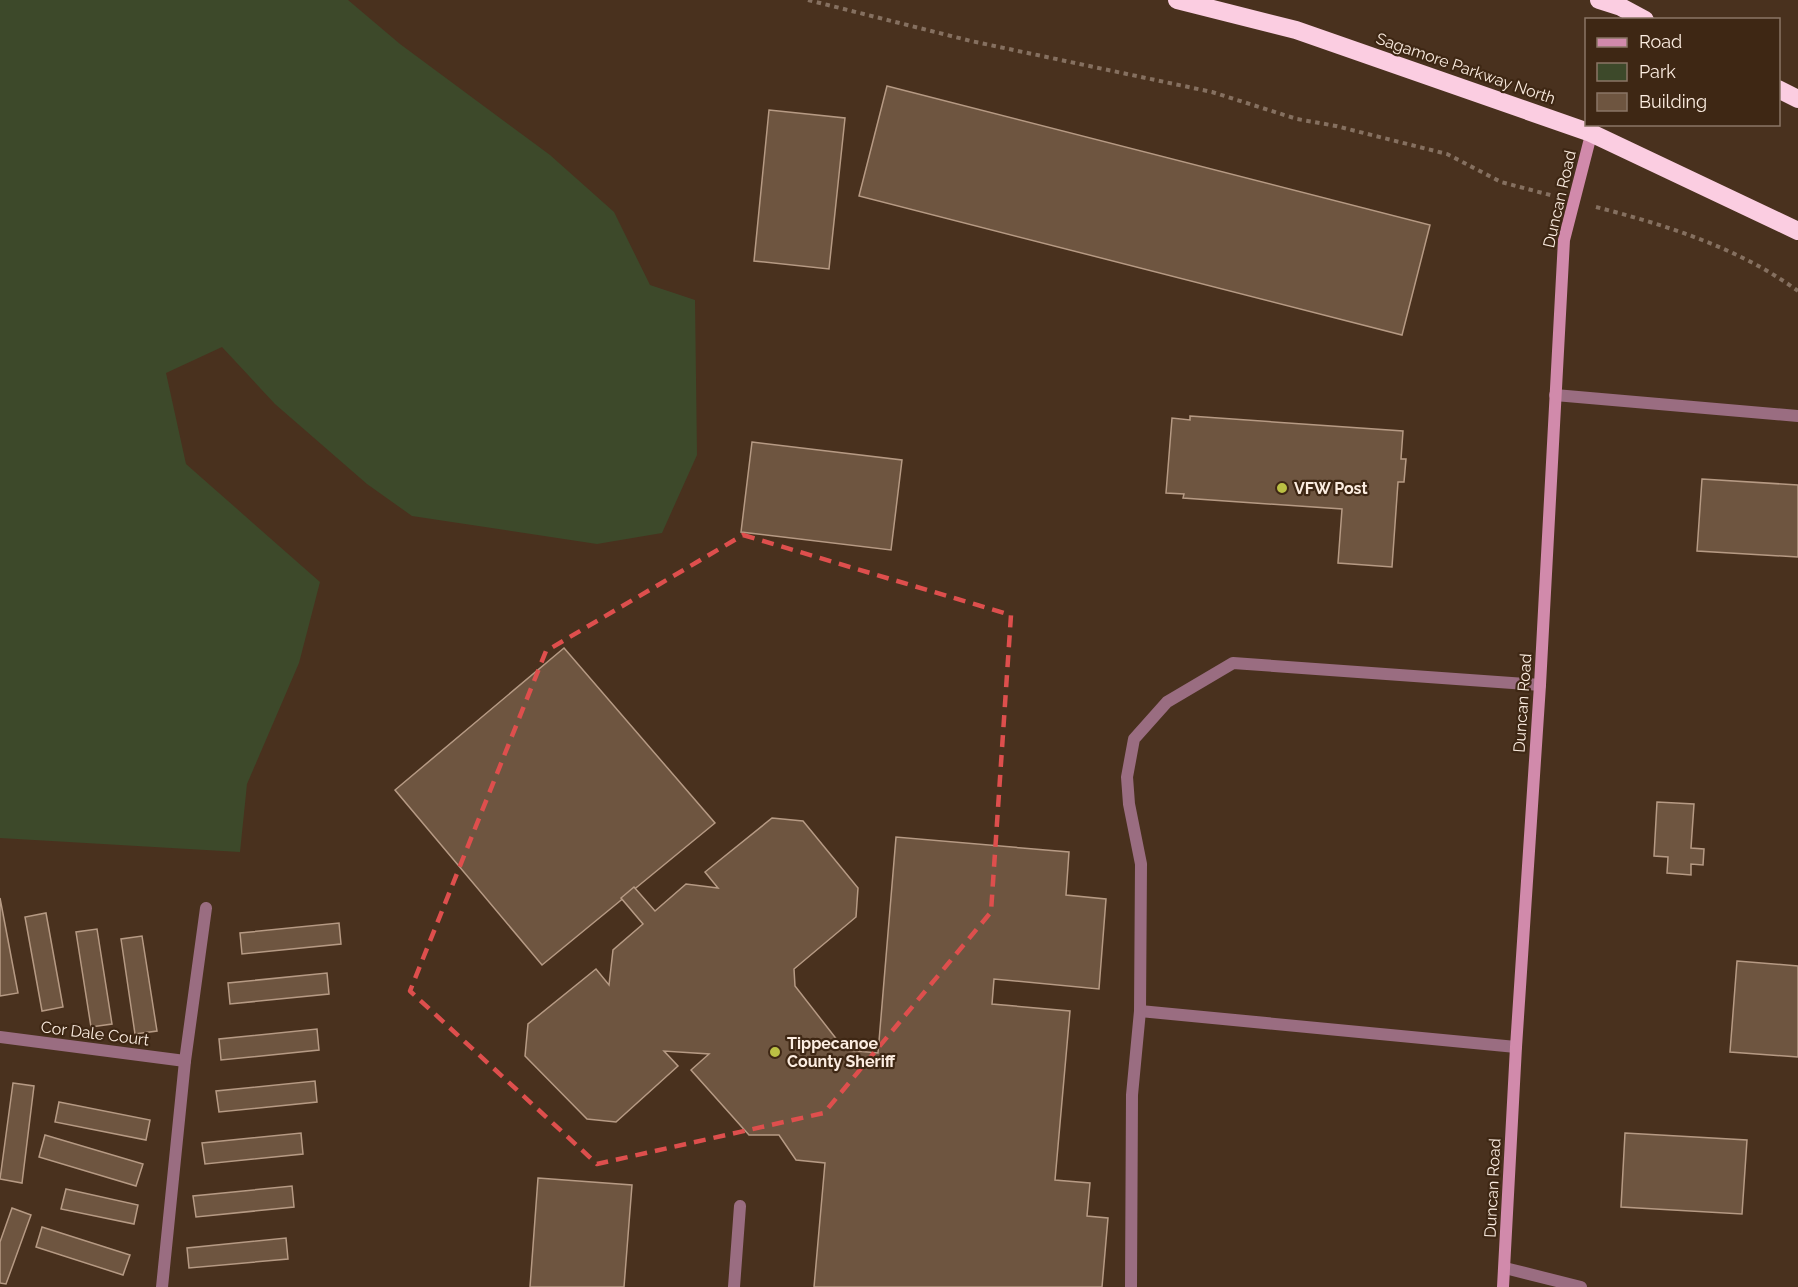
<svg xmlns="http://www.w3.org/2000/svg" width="1798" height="1287" font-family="Raleway,sans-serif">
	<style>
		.green { fill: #3d492a }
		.building { fill: #6e5540; stroke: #b69a84; stroke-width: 1.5 }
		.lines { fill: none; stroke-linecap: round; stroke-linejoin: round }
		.path { stroke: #857060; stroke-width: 4; stroke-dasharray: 4.5 4.5; stroke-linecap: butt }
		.lane { stroke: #9a6d81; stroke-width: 12 }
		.street { stroke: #9a6d81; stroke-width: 12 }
		.secondary { stroke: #d18aab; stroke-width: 12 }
		.highway { stroke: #fbcde1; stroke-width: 18 }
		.marked { fill: none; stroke: #de4f4d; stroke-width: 4.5; stroke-dasharray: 12 8; stroke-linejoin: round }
		.poi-dot { fill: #bbc044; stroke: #3e2714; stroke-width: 2 }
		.labels { text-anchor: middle; stroke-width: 4.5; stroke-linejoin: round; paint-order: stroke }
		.street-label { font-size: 16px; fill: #fcede1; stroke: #3e2714 }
		.poi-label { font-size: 16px; font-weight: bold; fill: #fcede1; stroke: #3e2714; text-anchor: start }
	</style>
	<rect width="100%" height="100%" fill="#49311e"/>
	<!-- green -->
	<path class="green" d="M 0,0 L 348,0 L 400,44 L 550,155 L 614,212 L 650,285 L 695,300 L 697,455 L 662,533 L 597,544 L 412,516 L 367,484 L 275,404 L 222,347 L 166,373 L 186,464 L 320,582 L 299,663 L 247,784 L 240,852 L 0,838 Z"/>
	<!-- building -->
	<g class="building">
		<path d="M 887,86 L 1430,225 L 1402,335 L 859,196 Z"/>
		<path d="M 769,110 L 845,118 L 829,269 L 754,261 Z"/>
		<path d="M 1190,416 L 1403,431 L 1401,459 L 1406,459 L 1404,482 L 1398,482 L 1392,567 L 1338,563 L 1342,509 L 1183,498 L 1184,494 L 1166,493 L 1172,418 L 1190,420 Z"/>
		<path d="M 752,442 L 902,460 L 891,550 L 741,532 Z"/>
		<path d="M 1702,479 L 1798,485 L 1798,557 L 1697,551 Z"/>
		<path d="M 564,648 L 715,823 L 542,965 L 395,790 Z"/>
		<path d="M 1657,802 L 1694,804 L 1691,848 L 1704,849 L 1703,865 L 1691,864 L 1691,875 L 1667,873 L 1668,857 L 1654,856 Z"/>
		<path d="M 772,818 L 803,821 L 858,888 L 856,917 L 794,969 L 795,986 L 845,1050 L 878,1053 L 896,837 L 1069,852 L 1066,895 L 1106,899 L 1099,989 L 994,979 L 992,1004 L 1070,1011 L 1055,1180 L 1090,1183 L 1087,1216 L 1108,1218 L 1102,1287 L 814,1287 L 825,1163 L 796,1160 L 779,1135 L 749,1135 L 691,1070 L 709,1054 L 664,1051 L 678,1066 L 616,1122 L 587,1119 L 525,1056 L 528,1024 L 596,969 L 609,985 L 613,950 L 643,924 L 621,898 L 634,887 L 655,911 L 686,884 L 718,888 L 705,872 Z"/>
		<path d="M 0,898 L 18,993 L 0,996 Z"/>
		<path d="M 46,913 L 63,1007 L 42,1011 L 25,917 Z"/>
		<path d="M 339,923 L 341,944 L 242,954 L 240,933 Z"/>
		<path d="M 97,929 L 112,1024 L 91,1027 L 76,932 Z"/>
		<path d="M 142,936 L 157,1031 L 135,1034 L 121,939 Z"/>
		<path d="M 1737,961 L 1798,966 L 1798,1057 L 1730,1052 Z"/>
		<path d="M 327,973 L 329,994 L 230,1004 L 228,983 Z"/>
		<path d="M 317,1029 L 319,1050 L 221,1060 L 219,1039 Z"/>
		<path d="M 315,1081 L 317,1102 L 219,1112 L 216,1091 Z"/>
		<path d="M 13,1083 L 34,1086 L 22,1183 L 0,1179 Z"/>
		<path d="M 59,1102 L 150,1120 L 146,1140 L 55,1122 Z"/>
		<path d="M 301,1133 L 303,1154 L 205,1164 L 202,1143 Z"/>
		<path d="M 1625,1133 L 1747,1140 L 1742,1214 L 1621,1207 Z"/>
		<path d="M 45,1135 L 143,1164 L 136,1186 L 39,1157 Z"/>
		<path d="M 538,1178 L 632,1185 L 624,1287 L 530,1287 Z"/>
		<path d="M 292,1186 L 294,1207 L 196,1217 L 193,1196 Z"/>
		<path d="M 66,1189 L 138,1205 L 134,1224 L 61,1209 Z"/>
		<path d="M 12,1208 L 31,1215 L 6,1284 L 0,1283 L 0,1242 Z"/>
		<path d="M 42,1227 L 130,1255 L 123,1275 L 36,1247 Z"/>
		<path d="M 286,1238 L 288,1259 L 189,1268 L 187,1248 Z"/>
	</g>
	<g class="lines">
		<!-- path -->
		<g class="path">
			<path d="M 808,0 L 971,41 L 1212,92 L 1297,119 L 1336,126 L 1447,154 L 1501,182 L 1554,196"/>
			<path d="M 1596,207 C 1666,225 1739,248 1798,291"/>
		</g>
		<!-- lane -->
		<g class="lane">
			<path d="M 1555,395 L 1798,416"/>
			<path d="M 1140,1011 L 1516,1047"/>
			<path d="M 1505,1268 L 1581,1287"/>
			<path d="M 734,1287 L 740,1206"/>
			<path d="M 1131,1287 L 1132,1095 L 1140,1011 L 1141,864 L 1129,804 L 1127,777 L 1134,739 L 1167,702 L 1233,663 L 1540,685"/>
		</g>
		<!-- street -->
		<g class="street">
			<path d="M 0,1037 L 185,1061"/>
			<path d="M 162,1287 L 185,1061 L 206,908"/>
		</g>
		<!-- secondary -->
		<path class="secondary" d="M 1503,1287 L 1516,1047 L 1540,685 L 1564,240 L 1593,127"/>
		<!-- highway -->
		<g class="highway">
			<path d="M 1177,0 L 1296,30 L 1591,133 L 1798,231"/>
			<path d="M 1599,0 L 1621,7 L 1645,20"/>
			<path d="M 1778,89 L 1798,99"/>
		</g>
	</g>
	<!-- marked area -->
	<path class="marked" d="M 743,535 L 1011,615 L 991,912 L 824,1113 L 597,1164 L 410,991 L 546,651 Z"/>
	<!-- markers -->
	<g class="poi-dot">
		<circle cx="1282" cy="488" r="6"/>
		<circle cx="775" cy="1052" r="6"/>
	</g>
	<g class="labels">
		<!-- street labels -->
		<g class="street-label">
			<text transform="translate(1466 68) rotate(19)" y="6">Sagamore Parkway North</text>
			<text transform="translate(1559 199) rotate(-77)" y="6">Duncan Road</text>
			<text transform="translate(1522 703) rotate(-86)" y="6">Duncan Road</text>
			<text transform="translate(95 1033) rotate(7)" y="6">Cor Dale Court</text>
			<text transform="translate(1492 1188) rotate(-87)" y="6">Duncan Road</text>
		</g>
		<!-- poi labels -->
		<g class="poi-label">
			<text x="1294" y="494">VFW Post</text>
			<text x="787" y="1049">Tippecanoe<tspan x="787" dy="18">County Sheriff</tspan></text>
		</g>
	</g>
	<!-- legend -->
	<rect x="1585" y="18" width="195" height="108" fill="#3e2714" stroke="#8a7666" stroke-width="1.5"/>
	<rect x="1597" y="38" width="30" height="9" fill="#d18aab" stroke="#8a7666" stroke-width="1.5"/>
	<text x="1639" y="48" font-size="18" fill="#fcede1">Road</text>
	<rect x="1597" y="63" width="30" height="18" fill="#3d492a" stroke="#8a7666" stroke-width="1.5"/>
	<text x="1639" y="78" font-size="18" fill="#fcede1">Park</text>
	<rect x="1597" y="93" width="30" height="18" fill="#6e5540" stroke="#8a7666" stroke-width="1.5"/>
	<text x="1639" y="108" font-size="18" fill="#fcede1">Building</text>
</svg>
